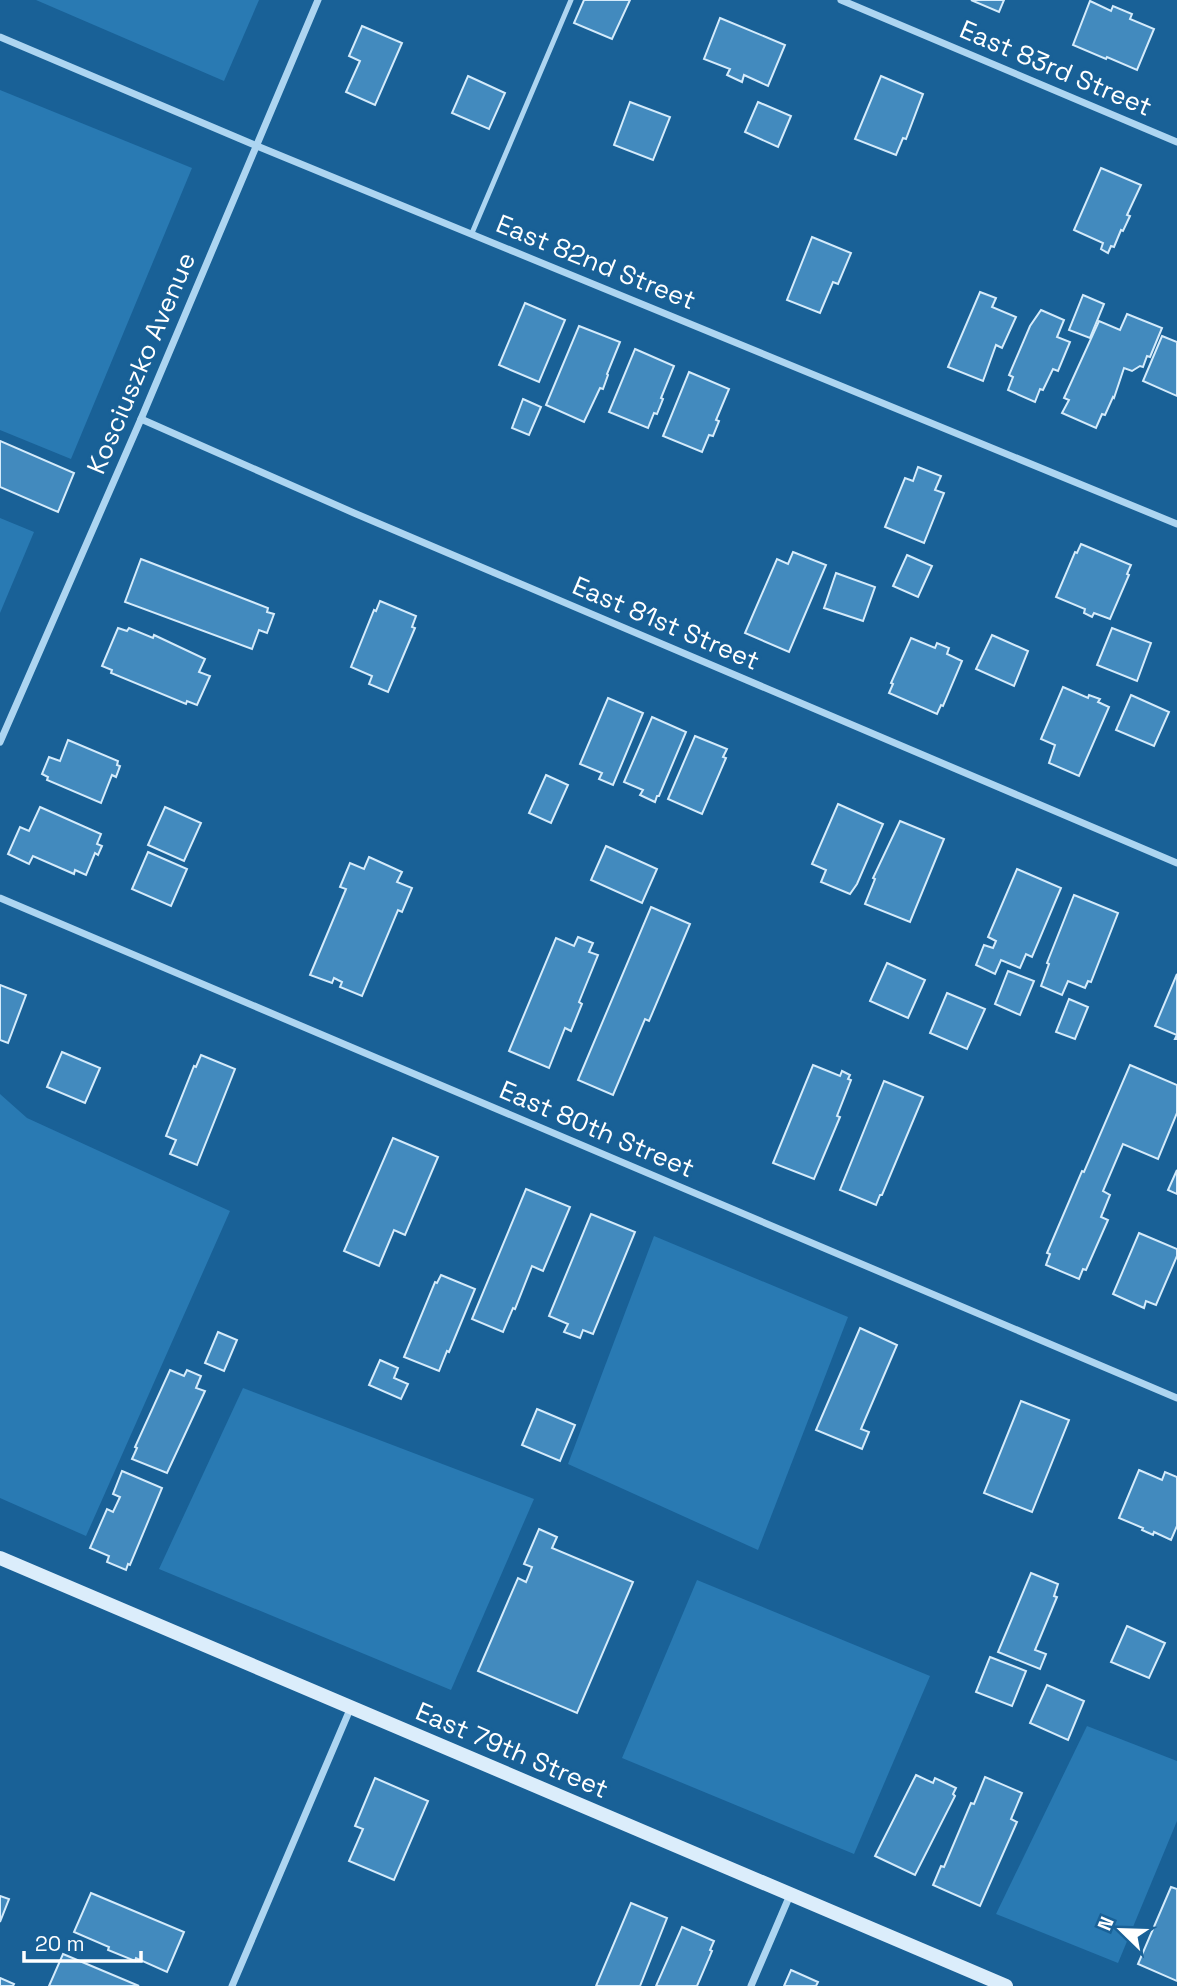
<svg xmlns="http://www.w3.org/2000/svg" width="1177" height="1986" font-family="'Space Grotesk',sans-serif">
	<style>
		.green { fill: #297ab3 }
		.building { fill: #428abe; stroke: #d4ebfb; stroke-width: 2 }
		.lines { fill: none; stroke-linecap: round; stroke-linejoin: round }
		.lane { stroke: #add5f1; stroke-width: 5 }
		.street { stroke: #add5f1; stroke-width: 7 }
		.secondary { stroke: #dbedfb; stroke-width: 14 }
		.labels { text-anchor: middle; stroke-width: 6; stroke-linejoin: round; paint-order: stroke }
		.street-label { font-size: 26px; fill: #fff; stroke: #196197 }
	</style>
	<rect width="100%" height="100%" fill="#196197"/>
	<!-- green -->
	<g class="green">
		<path d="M 36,0 L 259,0 L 224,81 Z"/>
		<path d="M 0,90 L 192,168 L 71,459 L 0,430 Z"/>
		<path d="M 0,518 L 34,532 L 0,613 Z"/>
		<path d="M 0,1094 L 27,1118 L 230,1211 L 86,1536 L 0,1498 Z"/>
		<path d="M 654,1236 L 848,1317 L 758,1550 L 568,1464 Z"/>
		<path d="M 243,1388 L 534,1499 L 451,1690 L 159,1569 Z"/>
		<path d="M 697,1580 L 930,1676 L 854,1854 L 622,1758 Z"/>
		<path d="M 1087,1726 L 1177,1761 L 1177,1821 L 1118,1963 L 996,1914 Z"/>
	</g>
	<!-- building -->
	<g class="building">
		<path d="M 584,0 L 630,0 L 612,39 L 574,23 Z"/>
		<path d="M 971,0 L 1004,0 L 999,12 Z"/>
		<path d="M 1090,1 L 1111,11 L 1113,6 L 1132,14 L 1130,19 L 1154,29 L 1137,70 L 1107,57 L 1106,59 L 1073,45 Z"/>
		<path d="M 720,18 L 785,45 L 768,86 L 744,75 L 742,82 L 727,75 L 730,69 L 704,59 Z"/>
		<path d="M 362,26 L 402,43 L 375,105 L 346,92 L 360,61 L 349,56 Z"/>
		<path d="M 468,76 L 505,93 L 489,129 L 452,113 Z"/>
		<path d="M 881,76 L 923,94 L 906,139 L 903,138 L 896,155 L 855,139 Z"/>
		<path d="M 630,102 L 670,117 L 653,160 L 614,145 Z"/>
		<path d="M 758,102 L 791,116 L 778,147 L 745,132 Z"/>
		<path d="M 1101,168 L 1141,185 L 1127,215 L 1130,216 L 1123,231 L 1121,230 L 1114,247 L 1111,246 L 1108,253 L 1101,249 L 1103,243 L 1074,230 Z"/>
		<path d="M 812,237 L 851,253 L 838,284 L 833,282 L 820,313 L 787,300 Z"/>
		<path d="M 980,292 L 996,298 L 992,307 L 1016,317 L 1002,348 L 996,345 L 983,381 L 948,367 Z"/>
		<path d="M 1083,295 L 1104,304 L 1090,338 L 1069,330 Z"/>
		<path d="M 525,303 L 565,320 L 539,382 L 499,365 Z"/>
		<path d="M 1041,310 L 1064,320 L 1057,337 L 1070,342 L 1058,371 L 1053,369 L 1043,390 L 1040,389 L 1035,402 L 1008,390 L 1013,377 L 1009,375 L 1030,326 Z"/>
		<path d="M 1127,314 L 1162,328 L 1150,357 L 1147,356 L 1143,367 L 1140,366 L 1132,371 L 1124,368 L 1114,398 L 1113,397 L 1105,415 L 1102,414 L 1096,428 L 1062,413 L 1069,400 L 1064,398 L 1099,321 L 1120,330 Z"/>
		<path d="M 579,326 L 620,342 L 607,374 L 608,375 L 603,389 L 600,388 L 584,422 L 546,405 Z"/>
		<path d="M 1162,336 L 1177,342 L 1177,396 L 1143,381 Z"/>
		<path d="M 635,349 L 674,366 L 661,398 L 663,399 L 657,414 L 654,413 L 648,428 L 609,412 Z"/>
		<path d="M 689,372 L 729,389 L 716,420 L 719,421 L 713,436 L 709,435 L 702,452 L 663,436 Z"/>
		<path d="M 523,399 L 541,407 L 529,435 L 512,428 Z"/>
		<path d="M 0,441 L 74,473 L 58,512 L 0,487 Z"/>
		<path d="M 918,467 L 941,476 L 935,490 L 944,493 L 924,543 L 885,527 L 905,478 L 913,481 Z"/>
		<path d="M 1081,544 L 1131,565 L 1127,574 L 1129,575 L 1110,619 L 1094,613 L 1092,617 L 1084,613 L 1085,609 L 1056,597 L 1075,552 L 1077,553 Z"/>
		<path d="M 793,552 L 826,565 L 789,652 L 745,633 L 777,559 L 788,564 Z"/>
		<path d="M 907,555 L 932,566 L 918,597 L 893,586 Z"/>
		<path d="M 141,559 L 268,608 L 267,612 L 274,614 L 267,633 L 259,630 L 252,649 L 125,602 Z"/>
		<path d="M 836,573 L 875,587 L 863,621 L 824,608 Z"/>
		<path d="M 380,601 L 416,616 L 412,627 L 415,628 L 388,692 L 369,684 L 372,676 L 351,667 L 374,610 L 376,611 Z"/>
		<path d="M 118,628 L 127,631 L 129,628 L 153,638 L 154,635 L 205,659 L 199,672 L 210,676 L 197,705 L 187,701 L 186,704 L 111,673 L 112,670 L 102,666 Z"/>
		<path d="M 1112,628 L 1151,643 L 1137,681 L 1097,665 Z"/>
		<path d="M 992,635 L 1028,651 L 1014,686 L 976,669 Z"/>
		<path d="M 911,638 L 935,648 L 937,643 L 949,648 L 947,654 L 962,661 L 943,706 L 941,705 L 937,714 L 889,693 L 893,684 L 891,683 Z"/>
		<path d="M 1063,687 L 1088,698 L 1089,695 L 1100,699 L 1098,702 L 1109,707 L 1079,776 L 1049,763 L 1055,745 L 1041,739 Z"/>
		<path d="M 1131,695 L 1169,712 L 1154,746 L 1116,730 Z"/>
		<path d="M 608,698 L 643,713 L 613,785 L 599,779 L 602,773 L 580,764 Z"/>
		<path d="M 652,717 L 686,732 L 659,796 L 657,796 L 655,802 L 640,795 L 643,790 L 624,782 Z"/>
		<path d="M 695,736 L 727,749 L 723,757 L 726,758 L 702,814 L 668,799 Z"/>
		<path d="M 68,740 L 118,761 L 117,765 L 120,766 L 116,777 L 112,775 L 101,803 L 47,780 L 48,777 L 42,774 L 49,757 L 60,761 Z"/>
		<path d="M 546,775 L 568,785 L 551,823 L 529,813 Z"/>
		<path d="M 838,804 L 883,824 L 857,884 L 850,894 L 821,882 L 826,870 L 812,864 Z"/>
		<path d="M 40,807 L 101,834 L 97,844 L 102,846 L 98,855 L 95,853 L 86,875 L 75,870 L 74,874 L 33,856 L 29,864 L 8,854 L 20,827 L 29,831 Z"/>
		<path d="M 165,807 L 201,823 L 184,861 L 148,845 Z"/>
		<path d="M 900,821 L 944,839 L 910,922 L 865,904 L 875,879 L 873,878 Z"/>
		<path d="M 606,846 L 657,869 L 642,903 L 591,880 Z"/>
		<path d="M 148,852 L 187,869 L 171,906 L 132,889 Z"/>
		<path d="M 369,857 L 402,872 L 397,882 L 412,888 L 402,912 L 398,910 L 362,996 L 340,987 L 342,982 L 334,978 L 332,983 L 310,975 L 346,889 L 340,887 L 350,863 L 364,869 Z"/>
		<path d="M 1017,869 L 1061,888 L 1032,957 L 1026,954 L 1020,968 L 1001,960 L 995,974 L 976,965 L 984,945 L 993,948 L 996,941 L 988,937 Z"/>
		<path d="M 1074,895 L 1118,913 L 1091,982 L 1088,981 L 1085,988 L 1068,981 L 1062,995 L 1041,986 L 1049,964 L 1047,963 Z"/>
		<path d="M 651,907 L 690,924 L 649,1021 L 645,1019 L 613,1095 L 578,1080 Z"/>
		<path d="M 578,937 L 593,943 L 589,952 L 598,955 L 579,1002 L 582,1004 L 571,1031 L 565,1028 L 549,1068 L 509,1051 L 556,938 L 574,946 Z"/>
		<path d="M 887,963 L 925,980 L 908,1018 L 870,1001 Z"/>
		<path d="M 1008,971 L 1034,981 L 1020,1015 L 995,1004 Z"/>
		<path d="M 1177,974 L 1177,1039 L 1175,1039 L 1177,1035 L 1155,1026 Z"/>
		<path d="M 0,985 L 26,995 L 8,1043 L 0,1040 Z"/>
		<path d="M 947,993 L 985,1009 L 967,1049 L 930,1033 Z"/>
		<path d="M 1069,999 L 1088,1007 L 1075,1039 L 1056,1032 Z"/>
		<path d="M 62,1052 L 100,1068 L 85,1103 L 47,1087 Z"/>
		<path d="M 201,1055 L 235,1069 L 197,1165 L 170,1154 L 176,1140 L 166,1136 L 194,1066 L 196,1067 Z"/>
		<path d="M 813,1065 L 840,1076 L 842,1071 L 850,1075 L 848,1079 L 851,1080 L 837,1116 L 840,1117 L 814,1179 L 773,1163 Z"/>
		<path d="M 1130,1065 L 1177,1085 L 1177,1113 L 1158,1159 L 1123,1144 L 1103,1191 L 1110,1195 L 1101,1217 L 1108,1220 L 1086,1270 L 1083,1269 L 1079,1279 L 1046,1265 L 1050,1254 L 1047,1253 L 1082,1171 L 1084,1172 Z"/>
		<path d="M 884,1081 L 923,1097 L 882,1195 L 880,1195 L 876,1205 L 840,1190 Z"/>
		<path d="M 393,1138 L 438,1157 L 405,1235 L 394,1230 L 379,1266 L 344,1251 Z"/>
		<path d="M 1177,1170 L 1177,1194 L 1168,1190 Z"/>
		<path d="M 526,1189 L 570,1207 L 543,1271 L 532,1266 L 515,1309 L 513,1308 L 503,1332 L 472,1319 Z"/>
		<path d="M 591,1214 L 635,1232 L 593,1334 L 583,1330 L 580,1338 L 564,1332 L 568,1324 L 549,1316 Z"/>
		<path d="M 1139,1233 L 1177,1249 L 1177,1256 L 1156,1305 L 1146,1301 L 1144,1308 L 1113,1294 Z"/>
		<path d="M 441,1275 L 475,1289 L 449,1352 L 447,1351 L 439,1371 L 404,1357 L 435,1282 L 437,1283 Z"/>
		<path d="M 860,1328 L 897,1345 L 861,1429 L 869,1432 L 862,1449 L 816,1430 Z"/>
		<path d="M 218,1332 L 237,1340 L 224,1371 L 205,1363 Z"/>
		<path d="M 380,1360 L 398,1368 L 394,1378 L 408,1384 L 401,1399 L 369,1385 Z"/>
		<path d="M 170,1370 L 184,1376 L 187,1370 L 201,1376 L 196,1388 L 205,1391 L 167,1473 L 132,1459 L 137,1448 L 135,1447 Z"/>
		<path d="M 1021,1401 L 1069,1420 L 1032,1512 L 984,1493 Z"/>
		<path d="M 537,1409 L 575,1425 L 560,1461 L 522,1445 Z"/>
		<path d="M 1139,1470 L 1162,1480 L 1165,1472 L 1177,1477 L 1177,1526 L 1171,1540 L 1154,1532 L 1153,1535 L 1142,1530 L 1143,1528 L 1119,1518 Z"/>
		<path d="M 122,1471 L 162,1488 L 130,1565 L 128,1564 L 126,1570 L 107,1562 L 109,1556 L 90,1548 L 107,1509 L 113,1512 L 120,1497 L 113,1494 Z"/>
		<path d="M 539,1529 L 557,1537 L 552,1548 L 633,1582 L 577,1713 L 478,1671 L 518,1578 L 526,1582 L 532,1567 L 524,1564 Z"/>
		<path d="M 1031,1573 L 1058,1584 L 1054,1596 L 1057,1597 L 1035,1650 L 1046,1654 L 1040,1669 L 998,1652 Z"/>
		<path d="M 1127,1626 L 1165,1643 L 1149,1678 L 1111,1662 Z"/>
		<path d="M 990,1657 L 1026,1671 L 1012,1706 L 976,1692 Z"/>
		<path d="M 1047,1685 L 1084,1701 L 1068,1740 L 1030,1723 Z"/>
		<path d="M 916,1775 L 933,1783 L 935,1778 L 956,1788 L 953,1794 L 955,1796 L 915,1875 L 875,1856 Z"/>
		<path d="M 985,1777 L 1022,1793 L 1011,1819 L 1017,1822 L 980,1906 L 933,1885 L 941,1866 L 944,1867 L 971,1803 L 974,1804 Z"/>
		<path d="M 375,1778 L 428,1801 L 394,1880 L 349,1861 L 363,1829 L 355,1826 Z"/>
		<path d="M 1171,1887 L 1177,1889 L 1177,1981 L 1138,1964 Z"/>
		<path d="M 91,1893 L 184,1932 L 167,1972 L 136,1958 L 135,1961 L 108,1950 L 109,1947 L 74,1932 Z"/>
		<path d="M 0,1896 L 9,1899 L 0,1922 Z"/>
		<path d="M 631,1903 L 667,1918 L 640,1986 L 596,1986 Z"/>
		<path d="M 682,1927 L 714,1941 L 710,1950 L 712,1951 L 697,1986 L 656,1986 Z"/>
		<path d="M 63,1954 L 139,1986 L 49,1986 Z"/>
		<path d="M 791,1970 L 818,1982 L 816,1986 L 784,1986 Z"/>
		<path d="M 0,1978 L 14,1984 L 13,1986 L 0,1986 Z"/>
	</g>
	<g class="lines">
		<!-- lane -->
		<path class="lane" d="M 472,233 L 571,0"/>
		<!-- street -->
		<g class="street">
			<path d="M 841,0 L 1177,142"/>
			<path d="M 0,37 L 257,146 L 1177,524"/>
			<path d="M 141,419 L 354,513 L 1177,863"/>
			<path d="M 0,742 L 141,419 L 318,0"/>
			<path d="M 0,898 L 1177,1398"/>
			<path d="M 232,1986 L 351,1707"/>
			<path d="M 751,1986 L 790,1895"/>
		</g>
		<!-- secondary -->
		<path class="secondary" d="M 0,1558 L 1006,1986"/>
	</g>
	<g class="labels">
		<!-- street labels -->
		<g class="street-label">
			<text transform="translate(1056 68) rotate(23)" y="9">East 83rd Street</text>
			<text transform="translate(596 262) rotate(22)" y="9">East 82nd Street</text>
			<text transform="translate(141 363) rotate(-67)" y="9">Kosciuszko Avenue</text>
			<text transform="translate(666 623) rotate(23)" y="9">East 81st Street</text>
			<text transform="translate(597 1129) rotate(23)" y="9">East 80th Street</text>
			<text transform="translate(512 1750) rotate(23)" y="9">East 79th Street</text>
		</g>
	</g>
	<!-- north arrow -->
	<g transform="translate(1121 1930) rotate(293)" stroke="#196197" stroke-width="5" paint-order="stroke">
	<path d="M0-5L12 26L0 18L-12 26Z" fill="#ffffff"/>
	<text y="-10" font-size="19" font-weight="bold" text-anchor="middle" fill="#ffffff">N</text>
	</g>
	<!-- scale -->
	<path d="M24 1951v10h117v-10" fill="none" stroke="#ffffff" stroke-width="3.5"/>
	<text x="35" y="1951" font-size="21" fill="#ffffff" stroke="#196197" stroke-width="5" paint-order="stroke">20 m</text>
</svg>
